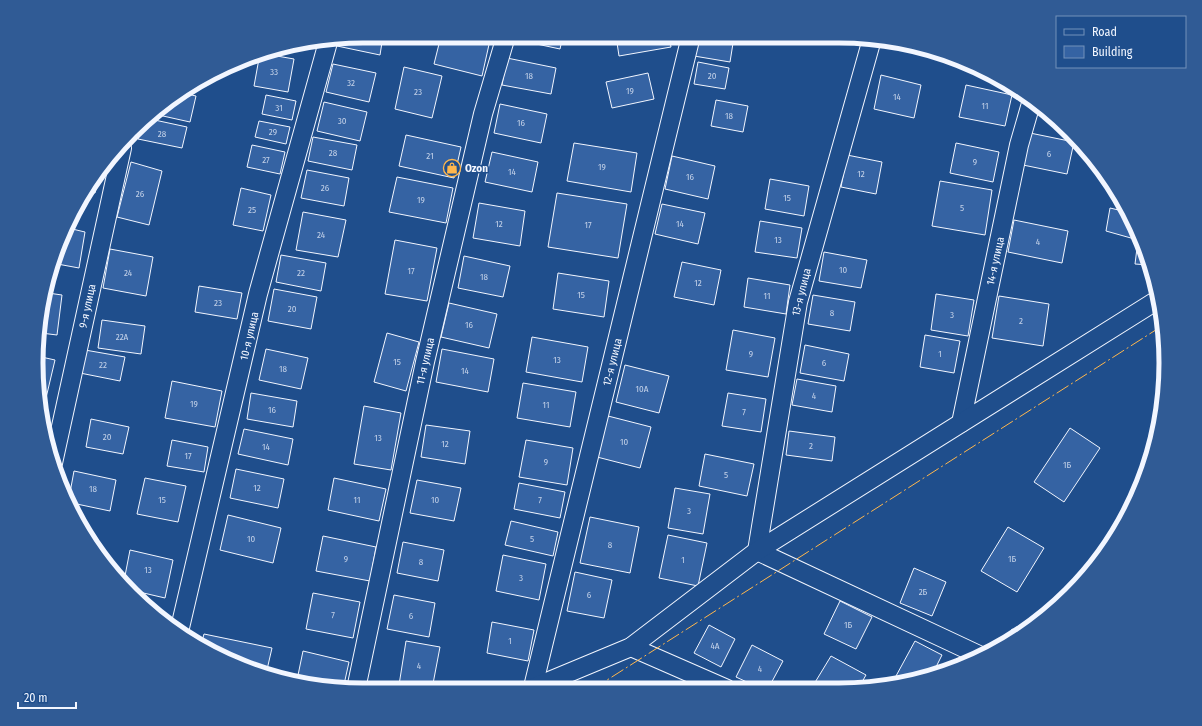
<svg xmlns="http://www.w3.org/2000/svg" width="1202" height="726" font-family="'Fira Sans Condensed',sans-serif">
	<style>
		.building { fill: #3563a3; stroke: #f2f6ff }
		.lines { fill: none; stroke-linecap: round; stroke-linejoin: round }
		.street-casing { stroke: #f2f6ff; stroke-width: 20 }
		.street { stroke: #1f4e8c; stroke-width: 18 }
		.power { stroke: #ffb74d; stroke-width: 1; stroke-dasharray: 14 3 2 3; stroke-linecap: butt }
		.labels { text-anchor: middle; stroke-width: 3; stroke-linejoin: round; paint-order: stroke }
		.number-label { font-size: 9px; fill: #c3d1e8 }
		.poi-label { font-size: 11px; font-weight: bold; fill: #f2f6ff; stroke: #1f4e8c; text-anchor: start }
		.street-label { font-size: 11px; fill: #f2f6ff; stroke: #1f4e8c }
		.rim { fill: none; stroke: #f2f6ff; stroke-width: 5 }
	</style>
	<rect width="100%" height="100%" fill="#1f4e8c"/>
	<!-- building -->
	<g class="building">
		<path d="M 363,36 L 383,36 L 380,55 L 337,46 L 338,40 Z"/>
		<path d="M 441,36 L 474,36 L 490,40 L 482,76 L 434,64 Z"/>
		<path d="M 519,36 L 563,36 L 560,49 L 518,40 Z"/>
		<path d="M 616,36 L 669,36 L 671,47 L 619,56 Z"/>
		<path d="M 698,36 L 734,37 L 730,62 L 694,56 Z"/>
		<path d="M 260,53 L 294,59 L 288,92 L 254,86 Z"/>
		<path d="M 507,58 L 556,68 L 551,94 L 502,85 Z"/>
		<path d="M 698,62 L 729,68 L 725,89 L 694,84 Z"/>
		<path d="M 333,64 L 376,73 L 369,102 L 326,92 Z"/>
		<path d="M 404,67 L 442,76 L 432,118 L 395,109 Z"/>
		<path d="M 648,73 L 654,99 L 612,108 L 606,82 Z"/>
		<path d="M 881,75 L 921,85 L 914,118 L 874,109 Z"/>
		<path d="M 966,85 L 1012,95 L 1005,126 L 959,117 Z"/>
		<path d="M 183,93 L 196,96 L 190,122 L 154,114 L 164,103 Z"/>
		<path d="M 266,95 L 296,101 L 292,120 L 262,114 Z"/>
		<path d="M 716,100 L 748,106 L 743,132 L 711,126 Z"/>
		<path d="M 324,102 L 367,112 L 360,141 L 317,131 Z"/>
		<path d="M 500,104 L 547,114 L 541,143 L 494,133 Z"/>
		<path d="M 150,119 L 187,127 L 182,148 L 138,139 L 140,129 Z"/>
		<path d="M 259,121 L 290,127 L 286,144 L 255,137 Z"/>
		<path d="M 1030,133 L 1074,142 L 1067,174 L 1023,165 Z"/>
		<path d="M 406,135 L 461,147 L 454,178 L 399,166 Z"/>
		<path d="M 313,137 L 357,145 L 352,170 L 308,161 Z"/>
		<path d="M 574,143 L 637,153 L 631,192 L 567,181 Z"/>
		<path d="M 956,143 L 999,152 L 993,182 L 950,173 Z"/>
		<path d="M 252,145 L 285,152 L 280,174 L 247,167 Z"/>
		<path d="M 492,152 L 538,162 L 532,192 L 485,182 Z"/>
		<path d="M 847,155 L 882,162 L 876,194 L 841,187 Z"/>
		<path d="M 672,156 L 715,166 L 708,199 L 665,189 Z"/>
		<path d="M 131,162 L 162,171 L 149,225 L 117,217 Z"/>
		<path d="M 307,170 L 349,178 L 344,206 L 301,198 Z"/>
		<path d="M 100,172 L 95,193 L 86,191 L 91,181 Z"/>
		<path d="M 397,177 L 453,188 L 446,223 L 389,212 Z"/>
		<path d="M 770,179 L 809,186 L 804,216 L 765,209 Z"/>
		<path d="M 940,181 L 992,190 L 985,235 L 932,226 Z"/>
		<path d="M 241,188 L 271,195 L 263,231 L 233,225 Z"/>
		<path d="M 557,193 L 627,204 L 618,258 L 548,247 Z"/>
		<path d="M 479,203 L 525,211 L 520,246 L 473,238 Z"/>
		<path d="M 662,204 L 705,213 L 698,244 L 655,234 Z"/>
		<path d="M 1110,208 L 1127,212 L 1141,238 L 1149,265 L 1135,264 L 1138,240 L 1106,231 Z"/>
		<path d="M 303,212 L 346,220 L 338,257 L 296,250 Z"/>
		<path d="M 1014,220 L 1068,231 L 1062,263 L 1008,252 Z"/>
		<path d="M 760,221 L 802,228 L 797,258 L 755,252 Z"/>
		<path d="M 68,228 L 85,232 L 79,268 L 52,263 L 53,258 Z"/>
		<path d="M 395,240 L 437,248 L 427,301 L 385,294 Z"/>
		<path d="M 110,249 L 153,257 L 146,296 L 103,288 Z"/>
		<path d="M 824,252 L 867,260 L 861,288 L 819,281 Z"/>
		<path d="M 281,255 L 326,263 L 321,291 L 276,282 Z"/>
		<path d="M 464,256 L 510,266 L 503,297 L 458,288 Z"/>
		<path d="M 682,262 L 721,270 L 714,305 L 674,297 Z"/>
		<path d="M 558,273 L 609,281 L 604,317 L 553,309 Z"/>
		<path d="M 748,278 L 790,285 L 786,314 L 744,307 Z"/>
		<path d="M 199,286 L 242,293 L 237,319 L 195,312 Z"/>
		<path d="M 274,289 L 317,297 L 311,329 L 268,321 Z"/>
		<path d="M 48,293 L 62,295 L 57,335 L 41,333 Z"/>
		<path d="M 936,294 L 974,300 L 968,336 L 931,330 Z"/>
		<path d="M 813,295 L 855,302 L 850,331 L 808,324 Z"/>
		<path d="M 999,296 L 1049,304 L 1043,346 L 992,338 Z"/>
		<path d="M 449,303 L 497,314 L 489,348 L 441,337 Z"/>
		<path d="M 102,320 L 145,326 L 141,354 L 98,348 Z"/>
		<path d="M 733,330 L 775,338 L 768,377 L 726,370 Z"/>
		<path d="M 387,333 L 419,342 L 406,391 L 374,382 Z"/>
		<path d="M 925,335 L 960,341 L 954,373 L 920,367 Z"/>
		<path d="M 532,337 L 588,347 L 582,382 L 526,372 Z"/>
		<path d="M 805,345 L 849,354 L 844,381 L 800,373 Z"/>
		<path d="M 266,349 L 308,358 L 301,389 L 259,380 Z"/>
		<path d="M 442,349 L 494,359 L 488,392 L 436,382 Z"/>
		<path d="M 85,350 L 125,357 L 120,381 L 80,373 Z"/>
		<path d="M 37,356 L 55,360 L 46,398 L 42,397 L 36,363 Z"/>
		<path d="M 625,365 L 669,376 L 659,413 L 616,402 Z"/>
		<path d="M 797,379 L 836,386 L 832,412 L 792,405 Z"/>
		<path d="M 172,381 L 222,391 L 215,427 L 165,418 Z"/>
		<path d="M 523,383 L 576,392 L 570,427 L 517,418 Z"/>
		<path d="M 251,393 L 297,401 L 293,427 L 247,419 Z"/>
		<path d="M 728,393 L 766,399 L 761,432 L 722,426 Z"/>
		<path d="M 364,406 L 401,413 L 391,470 L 354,464 Z"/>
		<path d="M 608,416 L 651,427 L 640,468 L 597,457 Z"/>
		<path d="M 91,419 L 129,427 L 123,454 L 86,447 Z"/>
		<path d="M 426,425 L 470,431 L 465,464 L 421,457 Z"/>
		<path d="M 1070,428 L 1100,448 L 1064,502 L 1034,482 Z"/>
		<path d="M 244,429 L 293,439 L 288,465 L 238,454 Z"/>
		<path d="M 789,431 L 835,437 L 832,461 L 786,455 Z"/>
		<path d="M 172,440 L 208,447 L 204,472 L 167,466 Z"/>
		<path d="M 526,440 L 573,448 L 567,485 L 519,477 Z"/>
		<path d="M 705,454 L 754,464 L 747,496 L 699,486 Z"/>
		<path d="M 236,469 L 284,479 L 278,508 L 230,498 Z"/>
		<path d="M 74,471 L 116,480 L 110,511 L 72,503 L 69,498 Z"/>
		<path d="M 145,478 L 186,486 L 178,522 L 137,514 Z"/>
		<path d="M 334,478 L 386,489 L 379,521 L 328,510 Z"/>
		<path d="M 417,480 L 461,488 L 454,521 L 410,513 Z"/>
		<path d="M 519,483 L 565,492 L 560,518 L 514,509 Z"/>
		<path d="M 675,488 L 710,494 L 703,534 L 668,528 Z"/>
		<path d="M 228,515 L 281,528 L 273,563 L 220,550 Z"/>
		<path d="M 590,517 L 639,527 L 630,573 L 580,563 Z"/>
		<path d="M 511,521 L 558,532 L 553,556 L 505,545 Z"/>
		<path d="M 1008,527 L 1044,548 L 1017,592 L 981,571 Z"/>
		<path d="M 668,535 L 707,543 L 698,586 L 659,578 Z"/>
		<path d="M 323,536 L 376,547 L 370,581 L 316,571 Z"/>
		<path d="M 403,542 L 444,550 L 438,581 L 397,573 Z"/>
		<path d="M 130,550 L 173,560 L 165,598 L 135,591 L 124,581 Z"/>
		<path d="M 503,555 L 546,564 L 539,600 L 496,591 Z"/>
		<path d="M 914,568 L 946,582 L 932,616 L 900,603 Z"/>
		<path d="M 575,572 L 612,580 L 604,618 L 567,611 Z"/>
		<path d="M 313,593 L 360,602 L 353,638 L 306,629 Z"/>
		<path d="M 394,595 L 435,603 L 429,637 L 387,629 Z"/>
		<path d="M 840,601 L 872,617 L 856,649 L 824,634 Z"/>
		<path d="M 492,622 L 534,630 L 528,661 L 487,653 Z"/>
		<path d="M 709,625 L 735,639 L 721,667 L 694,653 Z"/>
		<path d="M 1012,629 L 1020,633 L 1007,643 Z"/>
		<path d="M 204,634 L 272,648 L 266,674 L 258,673 L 201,645 Z"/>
		<path d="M 406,641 L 440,647 L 432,689 L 421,689 L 399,685 Z"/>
		<path d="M 915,641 L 942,655 L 932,675 L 905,680 L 896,676 Z"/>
		<path d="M 752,645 L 783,661 L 768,689 L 762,689 L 736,677 Z"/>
		<path d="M 303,651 L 349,662 L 343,689 L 297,680 Z"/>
		<path d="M 831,656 L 866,675 L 858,689 L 811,689 Z"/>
	</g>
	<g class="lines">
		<!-- street casing -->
		<g class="street-casing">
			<g id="street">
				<path d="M 872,39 L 798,302 L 757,551 L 981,656"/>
				<path d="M 961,423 L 1019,145 L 1032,100"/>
				<path d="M 53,463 L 122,148"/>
				<path d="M 179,632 L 258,294 L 328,42"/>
				<path d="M 631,647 L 727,689"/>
				<path d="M 533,687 L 691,36"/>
				<path d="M 356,689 L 425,362 L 483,114 L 506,36"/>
				<path d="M 530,689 L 631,647 L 757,551 L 1159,299"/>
			</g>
		</g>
		<!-- street -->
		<use href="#street" class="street"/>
		<!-- power -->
		<path class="power" d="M 593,689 L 1162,326"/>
	</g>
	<!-- icons -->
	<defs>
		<g id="shop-ring" transform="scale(0.9)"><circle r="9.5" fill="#1f4e8c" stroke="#ffb74d" stroke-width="1.5"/><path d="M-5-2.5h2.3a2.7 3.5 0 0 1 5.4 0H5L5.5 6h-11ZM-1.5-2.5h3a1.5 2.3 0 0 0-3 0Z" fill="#ffb74d"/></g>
	</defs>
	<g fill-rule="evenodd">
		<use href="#shop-ring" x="452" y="168"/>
	</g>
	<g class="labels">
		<!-- number labels -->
		<g class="number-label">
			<text x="274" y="75">33</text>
			<text x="529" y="79">18</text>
			<text x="712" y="79">20</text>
			<text x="351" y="86">32</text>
			<text x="630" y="94">19</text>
			<text x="418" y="95">23</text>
			<text x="897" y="100">14</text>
			<text x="985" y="109">11</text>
			<text x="279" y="111">31</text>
			<text x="729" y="119">18</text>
			<text x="342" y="124">30</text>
			<text x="521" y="126">16</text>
			<text x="273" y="135">29</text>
			<text x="162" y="137">28</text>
			<text x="333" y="156">28</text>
			<text x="1049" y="157">6</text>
			<text x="430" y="159">21</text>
			<text x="266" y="163">27</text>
			<text x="975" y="165">9</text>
			<text x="602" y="170">19</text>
			<text x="512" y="175">14</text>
			<text x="861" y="177">12</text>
			<text x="690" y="180">16</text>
			<text x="325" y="191">26</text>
			<text x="140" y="197">26</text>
			<text x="787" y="201">15</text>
			<text x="421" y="203">19</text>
			<text x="962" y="211">5</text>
			<text x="252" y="213">25</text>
			<text x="499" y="227">12</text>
			<text x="680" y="227">14</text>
			<text x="588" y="228">17</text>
			<text x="321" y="238">24</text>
			<text x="778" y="243">13</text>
			<text x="1038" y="245">4</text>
			<text x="843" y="273">10</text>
			<text x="411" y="274">17</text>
			<text x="128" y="276">24</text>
			<text x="301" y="276">22</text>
			<text x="484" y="280">18</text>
			<text x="698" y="286">12</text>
			<text x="581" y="298">15</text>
			<text x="767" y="299">11</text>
			<text x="218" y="306">23</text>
			<text x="292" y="312">20</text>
			<text x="832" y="316">8</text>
			<text x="952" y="318">3</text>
			<text x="1021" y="324">2</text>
			<text x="469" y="328">16</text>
			<text x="122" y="340">22А</text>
			<text x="751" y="357">9</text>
			<text x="940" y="357">1</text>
			<text x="557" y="363">13</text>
			<text x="397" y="365">15</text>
			<text x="824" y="366">6</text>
			<text x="103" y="368">22</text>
			<text x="283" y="372">18</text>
			<text x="465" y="374">14</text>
			<text x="642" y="392">10А</text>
			<text x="814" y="399">4</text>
			<text x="194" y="407">19</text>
			<text x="546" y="408">11</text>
			<text x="272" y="413">16</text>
			<text x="744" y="415">7</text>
			<text x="107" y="440">20</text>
			<text x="378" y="441">13</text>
			<text x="624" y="445">10</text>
			<text x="445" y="447">12</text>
			<text x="811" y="449">2</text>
			<text x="266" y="450">14</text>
			<text x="188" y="459">17</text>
			<text x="546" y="465">9</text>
			<text x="1067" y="468">1Б</text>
			<text x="726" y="478">5</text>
			<text x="257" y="491">12</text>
			<text x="93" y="492">18</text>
			<text x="162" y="503">15</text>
			<text x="357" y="503">11</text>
			<text x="435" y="503">10</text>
			<text x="540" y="503">7</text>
			<text x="689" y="514">3</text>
			<text x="251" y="542">10</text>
			<text x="532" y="542">5</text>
			<text x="610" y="548">8</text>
			<text x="346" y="562">9</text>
			<text x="1012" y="562">1Б</text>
			<text x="683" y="563">1</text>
			<text x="421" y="565">8</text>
			<text x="148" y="573">13</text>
			<text x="521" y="581">3</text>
			<text x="923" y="595">2Б</text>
			<text x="589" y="598">6</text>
			<text x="333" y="618">7</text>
			<text x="411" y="619">6</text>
			<text x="848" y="628">1Б</text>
			<text x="510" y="644">1</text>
			<text x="715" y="649">4А</text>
			<text x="419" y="669">4</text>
			<text x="760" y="672">4</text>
		</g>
		<!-- poi labels -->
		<g class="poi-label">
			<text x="465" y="172">Ozon</text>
		</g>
		<!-- street labels -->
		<g class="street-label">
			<text transform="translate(995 261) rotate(-78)" y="4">14-я улица</text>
			<text transform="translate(801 292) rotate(-76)" y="4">13-я улица</text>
			<text transform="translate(87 306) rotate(-78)" y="4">9-я улица</text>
			<text transform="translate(249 336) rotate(-77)" y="4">10-я улица</text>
			<text transform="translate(425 361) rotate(-77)" y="4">11-я улица</text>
			<text transform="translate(612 362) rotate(-76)" y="4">12-я улица</text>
		</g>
	</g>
	<!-- crop -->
	<path d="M0 0H1202V726H0ZM363 43H839A320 320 0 0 1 1159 363V363A320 320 0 0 1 839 683H363A320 320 0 0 1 43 363V363A320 320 0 0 1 363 43Z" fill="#305b95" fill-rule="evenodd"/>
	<path class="rim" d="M363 43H839A320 320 0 0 1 1159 363V363A320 320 0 0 1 839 683H363A320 320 0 0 1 43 363V363A320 320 0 0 1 363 43Z"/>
	<!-- legend -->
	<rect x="1056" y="16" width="130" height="52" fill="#1f4e8c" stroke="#7391ba"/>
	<rect x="1064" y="29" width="20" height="6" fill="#1f4e8c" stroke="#7391ba"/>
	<text x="1092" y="36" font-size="12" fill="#f2f6ff">Road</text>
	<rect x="1064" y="46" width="20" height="12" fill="#3563a3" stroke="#7391ba"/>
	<text x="1092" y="56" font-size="12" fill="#f2f6ff">Building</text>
	<!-- scale -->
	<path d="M18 702v6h58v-6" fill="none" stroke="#f2f6ff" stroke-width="2"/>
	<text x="24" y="702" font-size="12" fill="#f2f6ff" stroke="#1f4e8c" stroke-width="3" paint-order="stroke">20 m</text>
</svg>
